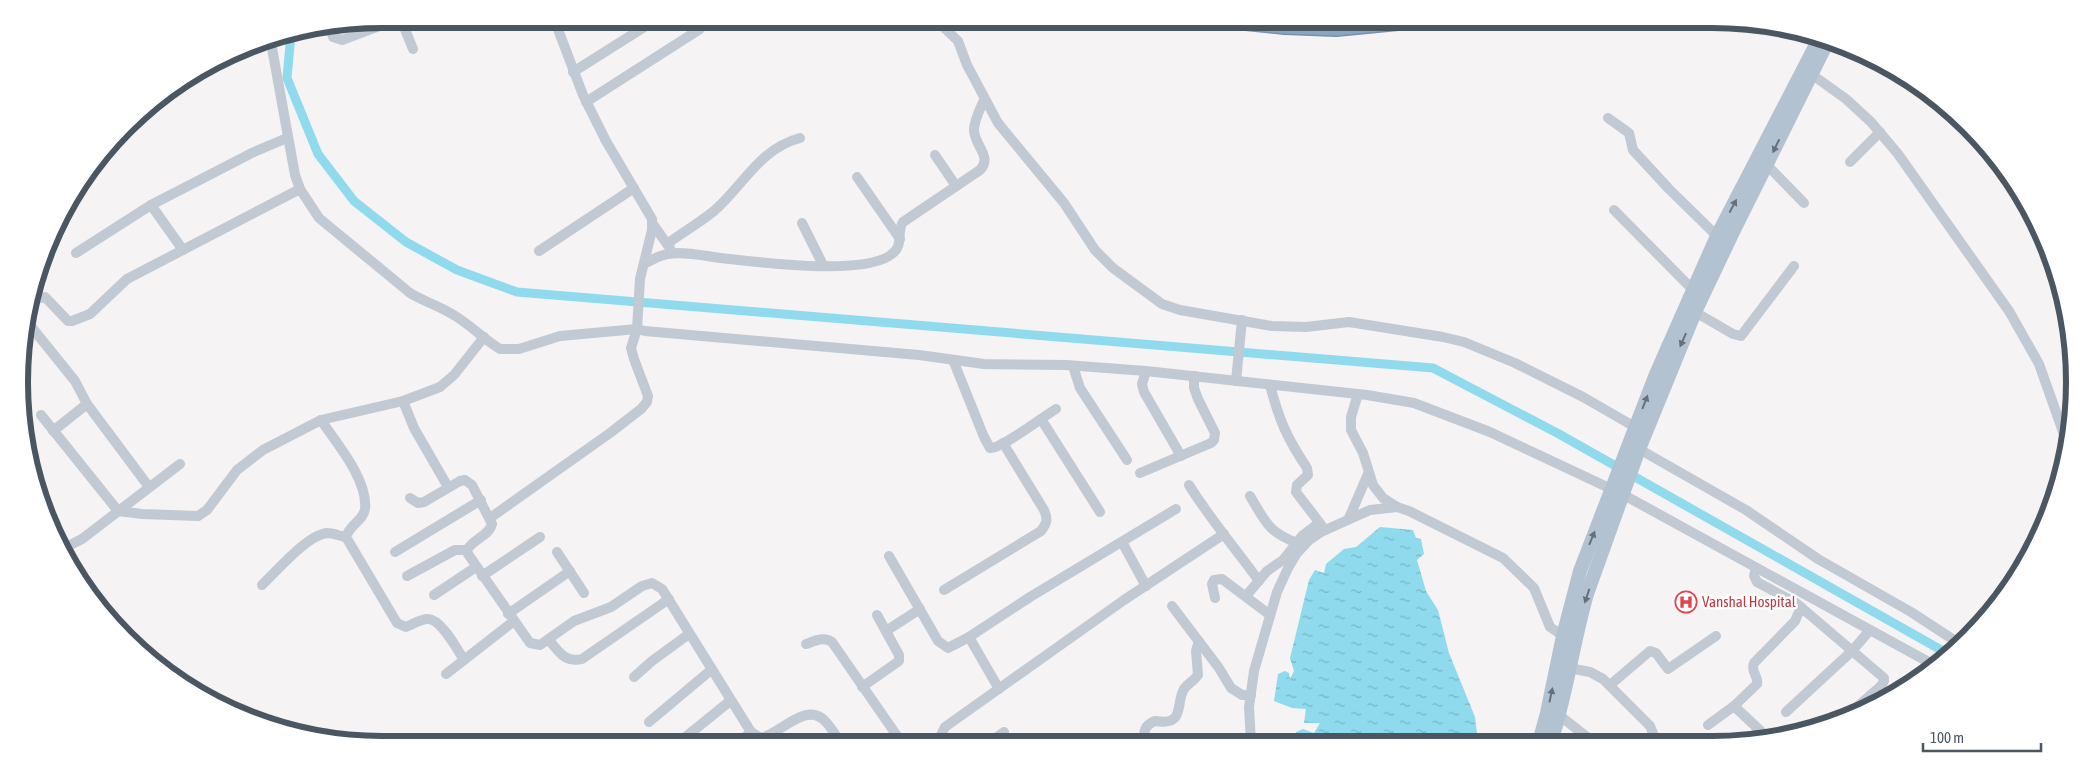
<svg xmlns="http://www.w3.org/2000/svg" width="2093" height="763" font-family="'Asap Condensed',sans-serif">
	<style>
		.water { fill: url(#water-ripples) }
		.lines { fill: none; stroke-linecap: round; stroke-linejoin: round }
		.canal { stroke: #90daee; stroke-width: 9 }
		.highway-casing { stroke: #7690ad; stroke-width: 18 }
		.minor { stroke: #c1cad2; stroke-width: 10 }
		.major { stroke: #b3c2d1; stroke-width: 14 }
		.highway { stroke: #8ba5c1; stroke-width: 15 }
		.oneway { fill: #64717d }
		.labels { text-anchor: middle; stroke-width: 5; stroke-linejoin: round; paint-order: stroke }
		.health-label { font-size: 15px; fill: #be3a42; stroke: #fff; text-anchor: start }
		.rim { fill: none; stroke: #4a5661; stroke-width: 6 }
	</style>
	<defs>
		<pattern id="water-ripples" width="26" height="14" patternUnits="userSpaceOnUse" patternTransform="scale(1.25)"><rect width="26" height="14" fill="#90daee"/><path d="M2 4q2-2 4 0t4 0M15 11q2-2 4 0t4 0" fill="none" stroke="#78b4c4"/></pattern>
	</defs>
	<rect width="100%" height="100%" fill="#f5f3f3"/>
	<!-- water -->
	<path class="water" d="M 1380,527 L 1413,530 L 1416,538 L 1421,539 L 1424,554 L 1417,560 L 1426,591 L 1438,610 L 1449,653 L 1475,717 L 1478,742 L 1294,742 L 1296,732 L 1303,729 L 1314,733 L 1320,723 L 1304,723 L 1306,709 L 1292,708 L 1274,701 L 1278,674 L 1285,671 L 1289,673 L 1290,679 L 1294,671 L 1290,658 L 1309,580 L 1315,570 L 1324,573 L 1326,564 L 1344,549 L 1356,547 Z"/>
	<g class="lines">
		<!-- canal -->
		<path class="canal" d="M 291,34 L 287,78 L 318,154 L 354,201 L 406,242 L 457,270 L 517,292 L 1433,368 L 1559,434 L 1950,655"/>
		<!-- highway casing -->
		<g class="highway-casing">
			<path id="highway" d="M 1217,19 L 1285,26 L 1336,28 L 1429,19"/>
		</g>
		<!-- minor -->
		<g class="minor">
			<path d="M 935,19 L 958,41 L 967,65 L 998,123 L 1064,203 L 1095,250 L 1113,268 L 1162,304 L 1180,310 L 1272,326 L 1306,327 L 1349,322 L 1443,337 L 1464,342 L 1515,363 L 1583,397 L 1635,427"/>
			<path d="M 330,27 L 333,37 L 342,40 L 395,20 L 404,27 L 413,49"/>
			<path d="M 270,37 L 295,175 L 300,189 L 319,218 L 410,293 C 423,301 439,306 452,314 C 470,324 483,339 500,349 L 519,349 L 560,336 L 637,329 L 645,331 L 919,355 L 984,364 L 1066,365 L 1146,371 L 1367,395 L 1414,403 L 1490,432 L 1622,494 L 1934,665"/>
			<path d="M 1807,71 L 1846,99 L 1871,122 L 1898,154 L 2009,311 L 2039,364 L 2067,443"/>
			<path d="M 573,72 L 657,19"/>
			<path d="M 586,102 L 700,29"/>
			<path d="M 1608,118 L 1629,133 L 1633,150 L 1669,189 L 1717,236"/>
			<path d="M 935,155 L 956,186"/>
			<path d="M 1850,162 L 1880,132"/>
			<path d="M 1767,165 L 1804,203"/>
			<path d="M 857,177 L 900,239"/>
			<path d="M 151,205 L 183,250"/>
			<path d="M 1614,210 L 1697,294"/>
			<path d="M 652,223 L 670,248"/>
			<path d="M 802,223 L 823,265"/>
			<path d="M 667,244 C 682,233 699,223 714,211 C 744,185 759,149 800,138"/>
			<path d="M 539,251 L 634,188"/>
			<path d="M 76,253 L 151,205 L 254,152 L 287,138"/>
			<path d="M 644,264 C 652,260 659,255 668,254 C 685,251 704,256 721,258 C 757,262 868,277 893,253 C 904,244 896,232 903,222 L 980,170 C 993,157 974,145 974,130 C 974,120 980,109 984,100"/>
			<path d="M 29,304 L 37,299 L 45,297 L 68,321 L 72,321 L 90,314 L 127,279 L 300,189"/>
			<path d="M 1695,312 L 1733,334 L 1741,336 L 1794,266"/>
			<path d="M 25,319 L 75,381 L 87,404 L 149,487"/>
			<path d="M 953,360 L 984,437 L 990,448 C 1001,449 1044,416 1056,409"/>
			<path d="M 1073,366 L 1080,388 L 1127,460"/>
			<path d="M 1146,371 L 1142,384 L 1144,392 L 1181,456"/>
			<path d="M 1236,381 L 1242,320"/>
			<path d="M 1270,385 C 1279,420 1287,438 1307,468 L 1308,475 L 1297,485 L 1296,492 L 1325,530"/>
			<path d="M 1358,394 L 1351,417 L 1351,430 L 1363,453 L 1373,485 L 1383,498 L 1397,507"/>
			<path d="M 403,401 L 414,428 L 448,487"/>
			<path d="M 41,415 L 118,511 L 142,514 L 198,516 L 207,510 L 237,470 L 263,450 L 321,420 L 403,401 L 440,387 L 454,375 L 484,337"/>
			<path d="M 1041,419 L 1100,512"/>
			<path d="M 321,420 C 336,443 368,479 365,509 C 363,521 349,525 346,537 L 397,623 L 406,627 C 413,624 421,619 428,619 C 441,619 457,649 464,660"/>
			<path d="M 53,431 L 87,404"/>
			<path d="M 1639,449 L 1746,510 L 1818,559 L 1911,612 L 1960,644"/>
			<path d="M 1140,473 L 1211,443 L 1214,440 L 1215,433 L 1198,399 L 1194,388 L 1194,376"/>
			<path d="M 1189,485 C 1210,519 1236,549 1259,581"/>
			<path d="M 1250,496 C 1265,521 1268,532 1297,543"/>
			<path d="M 410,498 L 418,503 L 424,502 L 460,481 L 465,480 L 472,485 L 492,524 C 489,536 473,539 467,550 L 468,554 L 530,643 L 540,645 L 574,621 L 611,607 L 642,586 L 652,583 L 662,589 L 751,732 L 761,738 C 780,734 806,701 825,721 C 831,727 836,736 841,743"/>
			<path d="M 490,518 L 610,433 L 641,409 L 647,402 L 648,396 L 634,359 L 631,348 L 637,329 L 640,279 L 652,230 L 652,219 L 606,141 L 583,95 L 554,19"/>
			<path d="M 1349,518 L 1368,474"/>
			<path d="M 1122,542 L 1146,586"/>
			<path d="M 62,549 L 82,539 L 180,464"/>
			<path d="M 395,552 L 481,500"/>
			<path d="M 557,552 L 584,593"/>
			<path d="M 889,556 L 938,641 L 948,648 L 969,637 L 1030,597 L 1176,509"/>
			<path d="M 1756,568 L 1754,576 L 1757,582 L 1796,603 L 1884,678 L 1884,681 L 1881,686 L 1850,713"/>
			<path d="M 407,576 L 455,550 L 467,550"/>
			<path d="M 482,576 L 540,537"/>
			<path d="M 262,585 C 277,571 307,535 327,533 C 333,533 340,536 346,537"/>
			<path d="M 944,590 L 1041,531 C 1047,523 1048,519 1044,510 L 1003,443"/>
			<path d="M 434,595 L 476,567"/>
			<path d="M 1246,596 L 1267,571 L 1283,560 L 1302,536 L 1319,523"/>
			<path d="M 1215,598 L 1212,584 L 1214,580 L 1222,579 L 1270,615"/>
			<path d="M 1172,606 L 1219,668 L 1231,688 L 1242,695 L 1251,695"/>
			<path d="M 508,614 L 570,571"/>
			<path d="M 886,631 L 920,609"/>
			<path d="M 969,637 L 999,689"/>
			<path d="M 549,640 C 559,652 565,663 582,659 L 669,599"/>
			<path d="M 806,644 C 815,641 824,636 832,642 L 902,743"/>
			<path d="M 1569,668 L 1590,672 L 1603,679 L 1650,726 L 1656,741"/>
			<path d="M 446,674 L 514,621"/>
			<path d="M 634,677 L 652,661 L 689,634"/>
			<path d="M 1610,685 L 1650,651 L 1656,653 L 1668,669 L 1716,636"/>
			<path d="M 862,687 L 899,661 L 899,655 L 877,615"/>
			<path d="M 1734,706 L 1768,738"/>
			<path d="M 1786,712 L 1852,651 L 1870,630"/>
			<path d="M 1559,715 L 1592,741"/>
			<path d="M 649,722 L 711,670"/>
			<path d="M 1708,725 L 1734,706 L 1757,684 C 1759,676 1750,672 1754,663 L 1795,621 L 1801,607"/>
			<path d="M 1251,742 L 1249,707 L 1254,671 L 1277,592 L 1288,568 L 1297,553 L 1309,540 L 1321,532 L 1370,510 L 1397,507 L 1409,511 L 1503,558 L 1534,588 L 1550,627 L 1563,636"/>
			<path d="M 738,743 L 751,732"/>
			<path d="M 945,743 L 941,735 L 945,727 L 1124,600 L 1224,534"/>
			<path d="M 988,743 L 1004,732"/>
			<path d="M 1146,743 C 1142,732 1145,725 1155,721 C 1186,726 1175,704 1184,689 C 1188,683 1194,681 1198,675 L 1196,651 L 1199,641"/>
			<path d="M 677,744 L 730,701"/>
		</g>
		<!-- major -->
		<g class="major">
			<path d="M 1539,742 L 1547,713 L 1563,636 L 1580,571 L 1656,374 L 1717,236 L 1820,37"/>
			<path d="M 1551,742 C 1567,693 1573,642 1587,594 L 1639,449 L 1695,312 L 1732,234 L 1828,41"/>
		</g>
		<!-- highway -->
		<use href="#highway" class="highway"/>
	</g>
	<!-- one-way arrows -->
	<defs><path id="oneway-solid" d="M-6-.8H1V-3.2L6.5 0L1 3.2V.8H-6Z" transform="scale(1.25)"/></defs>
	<g class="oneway">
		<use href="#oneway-solid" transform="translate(1776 146) rotate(116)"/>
		<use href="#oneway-solid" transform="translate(1733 206) rotate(-62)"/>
		<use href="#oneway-solid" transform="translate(1683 340) rotate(114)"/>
		<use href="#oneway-solid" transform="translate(1645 402) rotate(-69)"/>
		<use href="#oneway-solid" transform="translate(1592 538) rotate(-68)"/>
		<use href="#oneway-solid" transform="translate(1587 596) rotate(108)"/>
		<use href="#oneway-solid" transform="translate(1551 695) rotate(-78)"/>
	</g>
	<!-- icons -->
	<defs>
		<g id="hospital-ring" transform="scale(1.125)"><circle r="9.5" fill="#fff" stroke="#e0444e" stroke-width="1.5"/><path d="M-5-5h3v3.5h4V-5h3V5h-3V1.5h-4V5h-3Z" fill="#e0444e"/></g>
	</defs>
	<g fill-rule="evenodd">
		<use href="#hospital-ring" x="1686" y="602"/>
	</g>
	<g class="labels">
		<!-- health labels -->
		<g class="health-label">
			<text x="1702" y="607">Vanshal Hospital</text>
		</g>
	</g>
	<!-- crop -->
	<path d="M0 0H2093V763H0ZM382 28H1712A354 354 0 0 1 2066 382V382A354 354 0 0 1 1712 736H382A354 354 0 0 1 28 382V382A354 354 0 0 1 382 28Z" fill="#fff" fill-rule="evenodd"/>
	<path class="rim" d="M382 28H1712A354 354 0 0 1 2066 382V382A354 354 0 0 1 1712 736H382A354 354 0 0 1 28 382V382A354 354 0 0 1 382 28Z"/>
	<!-- scale -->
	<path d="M1923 743v8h118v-8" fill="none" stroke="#4a5661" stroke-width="2.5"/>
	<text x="1930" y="743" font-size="15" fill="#4a5661" stroke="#ffffff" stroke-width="4" paint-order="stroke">100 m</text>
</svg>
